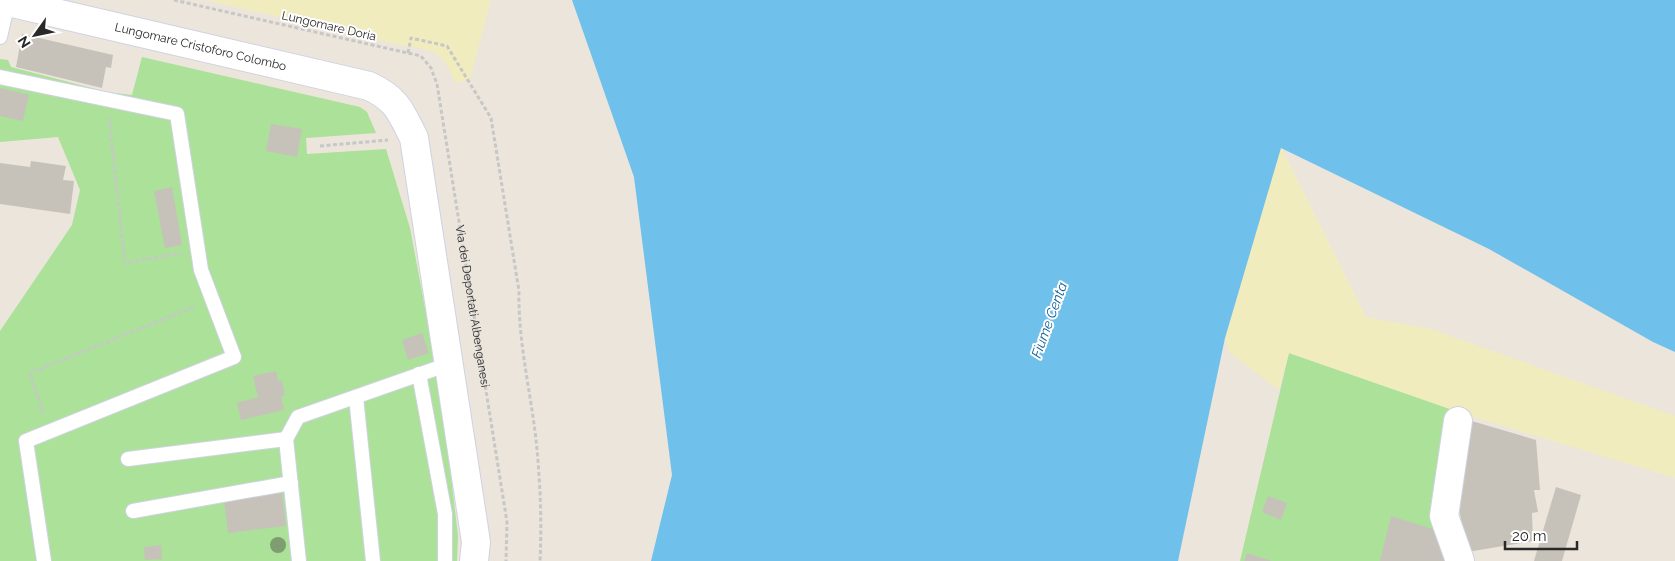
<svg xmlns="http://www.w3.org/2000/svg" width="1675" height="561" font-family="Raleway,sans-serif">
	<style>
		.green { fill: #abe198 }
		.sand { fill: #f0ecbe }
		.water { fill: #6fc0eb }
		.building { fill: #c6c2ba }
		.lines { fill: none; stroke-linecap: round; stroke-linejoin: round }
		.lane-casing { stroke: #d0d2e2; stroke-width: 16 }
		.street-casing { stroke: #d0d2e2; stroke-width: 30 }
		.path { stroke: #c7c7c7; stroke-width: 3; stroke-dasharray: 4 2.5; stroke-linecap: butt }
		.lane { stroke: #fff; stroke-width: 14 }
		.street { stroke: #fff; stroke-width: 28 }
		.tree { fill: #7e9e71 }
		.labels { text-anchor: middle; stroke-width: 4; stroke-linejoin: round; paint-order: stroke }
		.street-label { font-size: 12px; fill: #292929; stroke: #fff }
		.water-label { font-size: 14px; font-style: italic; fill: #105d95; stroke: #fff }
	</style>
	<rect width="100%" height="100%" fill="#ebe5db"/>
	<!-- green -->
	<g class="green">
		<path d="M 142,57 L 360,107 L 367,112 L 376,133 L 306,138 L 307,154 L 386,149 L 410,228 L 429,329 L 444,416 L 458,536 L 457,561 L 0,561 L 0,331 L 72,225 L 80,190 L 58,137 L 0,142 L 0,59 L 8,60 L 11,67 L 107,92 L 132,95 Z"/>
		<path d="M 1289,353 L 1449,408 L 1438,517 L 1454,561 L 1240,561 Z"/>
	</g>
	<!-- sand -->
	<g class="sand">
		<path d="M 205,0 L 491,0 L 470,79 L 455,83 C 445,54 435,49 404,46 Z"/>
		<path d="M 1281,147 L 1366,317 L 1431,329 L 1675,416 L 1675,478 L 1464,414 L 1289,353 L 1279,390 L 1229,352 L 1225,338 Z"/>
	</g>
	<!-- water -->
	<path class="water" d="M 572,0 L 1675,0 L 1675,352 L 1653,342 L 1489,249 L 1281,148 L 1225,338 L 1178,561 L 651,561 L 672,475 L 634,177 Z"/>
	<!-- building -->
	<g class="building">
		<path d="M 22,34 L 113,55 L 111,68 L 106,67 L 102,88 L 16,67 Z"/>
		<path d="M 0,88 L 29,95 L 23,121 L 0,116 Z"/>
		<path d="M 271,124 L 302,129 L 297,157 L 266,151 Z"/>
		<path d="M 31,161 L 66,166 L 63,180 L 74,181 L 70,214 L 0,204 L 0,163 L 30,167 Z"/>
		<path d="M 172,187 L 182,245 L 165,248 L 154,191 Z"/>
		<path d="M 422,333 L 429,353 L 408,360 L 402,340 Z"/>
		<path d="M 276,371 L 278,381 L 282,380 L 285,395 L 281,396 L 284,410 L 241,420 L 237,403 L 258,397 L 253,376 Z"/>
		<path d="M 1465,419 L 1536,440 L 1540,490 L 1534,490 L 1538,512 L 1532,513 L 1533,541 L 1467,552 L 1458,503 Z"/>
		<path d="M 1556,487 L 1581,495 L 1562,561 L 1534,561 Z"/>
		<path d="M 282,493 L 286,526 L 228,533 L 224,500 Z"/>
		<path d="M 1268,496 L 1287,503 L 1281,520 L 1262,512 Z"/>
		<path d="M 1391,516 L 1436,530 L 1452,561 L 1380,561 Z"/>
		<path d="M 161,545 L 162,559 L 145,560 L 144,547 Z"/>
		<path d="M 1247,553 L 1272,561 L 1244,561 Z"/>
	</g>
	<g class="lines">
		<!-- lane casing -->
		<g class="lane-casing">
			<g id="lane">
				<path d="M 0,37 L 8,2"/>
				<path d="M 0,77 L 177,114 L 201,270 L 234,357 L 26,441 L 44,561"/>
				<path d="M 419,374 L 445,514 L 445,561"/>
				<path d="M 356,397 L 373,561"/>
				<path d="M 286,439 L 298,417 L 449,364"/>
				<path d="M 128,459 L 286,439 L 299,561"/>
				<path d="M 133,511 L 291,483"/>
			</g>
		</g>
		<!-- street casing -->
		<g class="street-casing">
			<g id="street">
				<path id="s2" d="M 0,0 L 369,86 C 397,99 401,112 414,138 L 476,542 L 474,561"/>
				<path d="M 1458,421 L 1444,516 L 1460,561"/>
			</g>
		</g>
		<!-- path -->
		<g class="path">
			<path id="s1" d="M 174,0 L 421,56 L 431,68 L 437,84 L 507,522 L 506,561"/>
			<path d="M 408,53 L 411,38 L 447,46 L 491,118 L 519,291 C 518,338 529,385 535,431 C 540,474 542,518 540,561"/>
			<path d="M 109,118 L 125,263 L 181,253"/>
			<path d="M 320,146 L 388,140"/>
			<path d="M 43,413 L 30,373 L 196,306"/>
		</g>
		<!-- lane -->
		<use href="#lane" class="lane"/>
		<!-- street -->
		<use href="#street" class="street"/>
	</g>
	<!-- trees -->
	<circle class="tree" cx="278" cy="545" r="8"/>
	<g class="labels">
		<!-- street labels -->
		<g class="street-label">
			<text transform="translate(329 26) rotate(13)" y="4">Lungomare Doria</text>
			<text dy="4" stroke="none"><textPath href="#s2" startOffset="206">Lungomare Cristoforo Colombo</textPath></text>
			<text dy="4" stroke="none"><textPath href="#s1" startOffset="511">Via dei Deportati Albenganesi</textPath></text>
		</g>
		<!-- water labels -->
		<g class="water-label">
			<text transform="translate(1049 320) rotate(-70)" y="5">Fiume Centa</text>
		</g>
	</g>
	<!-- north arrow -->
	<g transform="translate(35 35) rotate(237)" stroke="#ffffff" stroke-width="4" paint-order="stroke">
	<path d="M0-4L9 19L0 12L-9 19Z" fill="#292929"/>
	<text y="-8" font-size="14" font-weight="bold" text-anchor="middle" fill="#292929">N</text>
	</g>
	<!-- scale -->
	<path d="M1505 541v8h72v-8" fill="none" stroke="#292929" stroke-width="2.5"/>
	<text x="1512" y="541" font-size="15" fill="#292929" stroke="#ffffff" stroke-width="4" paint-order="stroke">20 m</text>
</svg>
